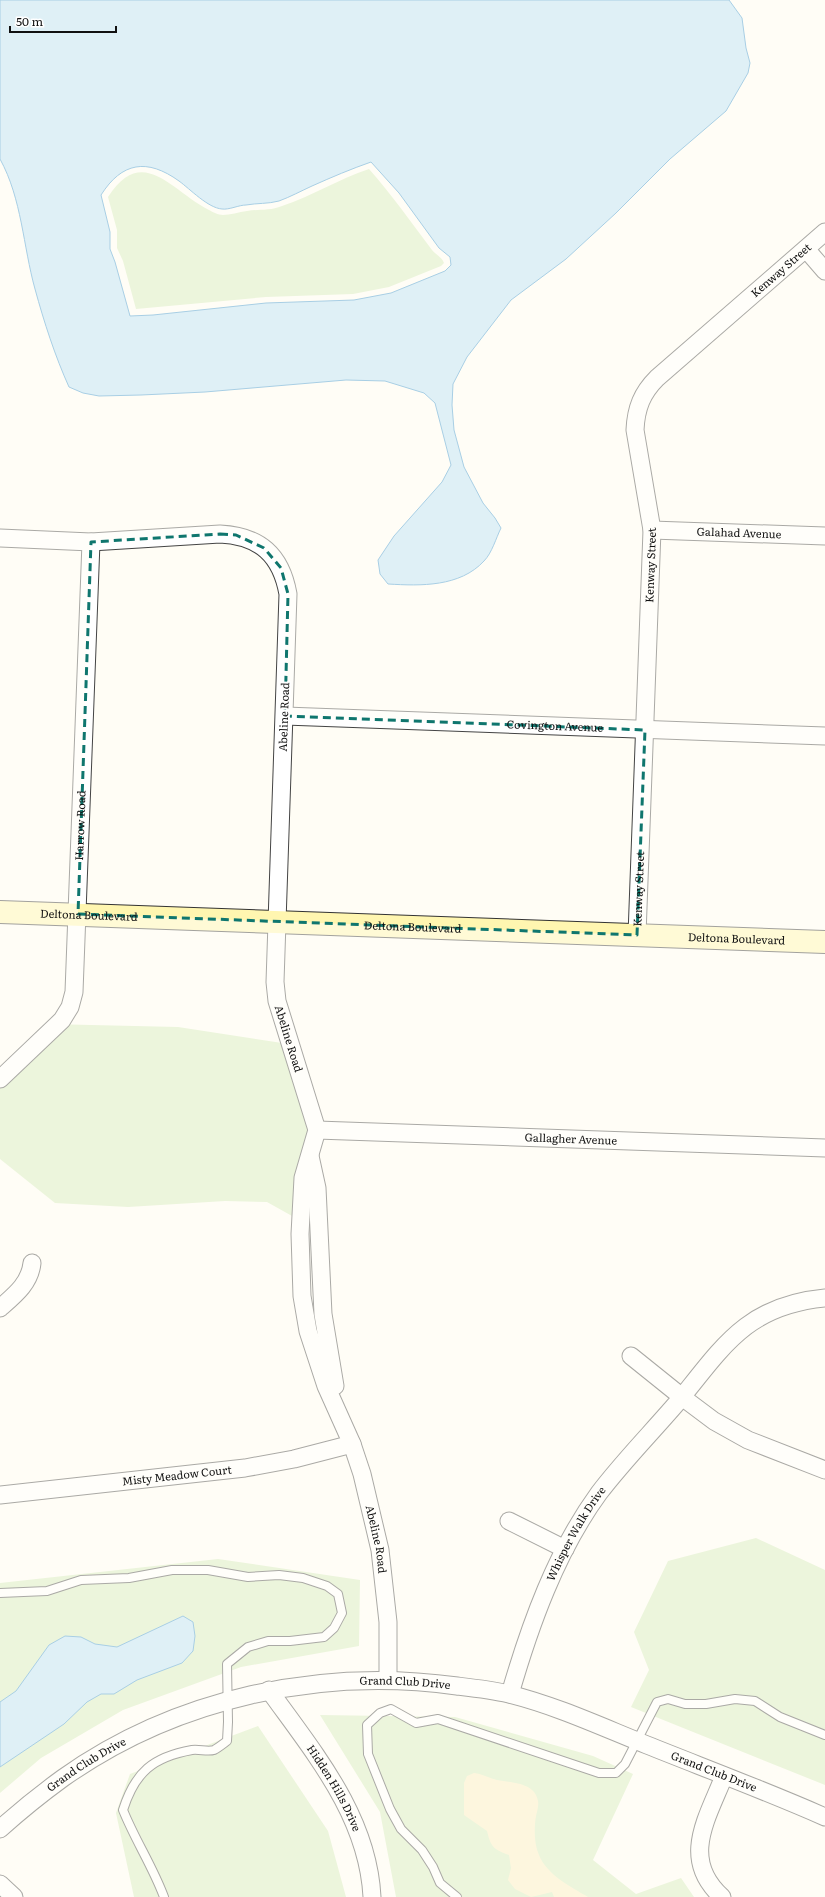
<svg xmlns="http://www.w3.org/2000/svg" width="825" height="1897" font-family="Literata,serif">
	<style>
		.green { fill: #d5ebbd }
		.sand { fill: #fbeec1 }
		.water { fill: #b9e0f7; stroke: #3f96cf; fill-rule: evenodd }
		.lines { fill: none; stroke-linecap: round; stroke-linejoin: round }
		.service-casing { stroke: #444; stroke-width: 10 }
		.minor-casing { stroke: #444; stroke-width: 19 }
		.secondary-casing { stroke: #333; stroke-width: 24 }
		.service { stroke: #fff; stroke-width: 8 }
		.minor { stroke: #fff; stroke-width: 17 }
		.secondary { stroke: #fff6b0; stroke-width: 22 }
		.marked { fill: none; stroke: #0f766e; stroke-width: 3; stroke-dasharray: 8 5; stroke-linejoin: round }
		.labels { text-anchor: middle; stroke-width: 4; stroke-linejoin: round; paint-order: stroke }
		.street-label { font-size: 11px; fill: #111; stroke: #fff }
	</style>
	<rect width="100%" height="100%" fill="#fffdf5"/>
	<!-- green -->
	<g class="green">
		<path d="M 369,169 C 392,195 411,222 432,250 C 435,254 442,257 444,263 L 441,266 L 389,287 L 353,294 L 266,297 L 136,309 L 123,261 L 117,248 L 117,230 L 108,197 C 143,143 172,192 209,210 C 213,212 218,215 223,215 C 230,215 239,212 247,211 C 259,209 270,211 282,206 C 312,196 339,179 369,169 Z"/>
		<path d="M 48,1024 L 178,1027 L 282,1043 L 313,1145 L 301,1221 L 267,1202 L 225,1201 L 128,1207 L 55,1203 L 0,1159 L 0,1067 Z"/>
		<path d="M 756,1538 L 825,1570 L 825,1785 L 631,1707 L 649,1670 L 634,1632 L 668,1561 Z"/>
		<path d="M 218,1559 L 360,1580 L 359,1646 L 241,1667 L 123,1710 L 41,1758 L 0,1793 L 0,1583 Z"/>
		<path d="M 320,1715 L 455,1717 L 593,1756 L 633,1774 L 593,1860 L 636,1894 L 681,1878 L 694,1897 L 396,1897 L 380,1812 Z"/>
		<path d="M 258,1726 L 328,1831 L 346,1897 L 134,1897 L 116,1813 L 130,1774 Z"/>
	</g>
	<!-- sand -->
	<path class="sand" d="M 474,1773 C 483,1774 489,1778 497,1780 C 511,1783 535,1782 538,1801 C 539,1805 537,1812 536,1816 C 534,1828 534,1844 539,1855 C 547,1875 571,1887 588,1897 L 554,1897 L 552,1892 L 531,1897 L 515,1889 L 508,1880 L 511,1868 L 509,1855 C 493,1849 491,1847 487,1831 L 464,1815 L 464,1783 L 467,1776 Z"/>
	<!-- water -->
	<g class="water">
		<path d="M 0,0 L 729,0 L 742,18 L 746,48 L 750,63 L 748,73 L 726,111 L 670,159 L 616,213 L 566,259 L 511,300 L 467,357 L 453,384 L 452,405 L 454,430 L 464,467 L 483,503 L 495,518 L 501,528 C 496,538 492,553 484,561 C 460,587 421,586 388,584 L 380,574 L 378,560 L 394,536 L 442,482 L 451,465 L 435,403 L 424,393 L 385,381 L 346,380 L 205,392 L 141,395 L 99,396 L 83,393 L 69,387 C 55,356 44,322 35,289 C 23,246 22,199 0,159 ZM 371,162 L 399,193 L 439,248 L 450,257 L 451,265 L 445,271 L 391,293 L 354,300 L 266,303 L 153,315 L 130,316 L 115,262 L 110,249 L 110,232 L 101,195 C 122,162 147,158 179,181 C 190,189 208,208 222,209 C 229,210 239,205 246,205 C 257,203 268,204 279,201 C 290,197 301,191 312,186 C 332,177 351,169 371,162 Z"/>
		<path d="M 183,1616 L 193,1622 L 195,1636 L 193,1651 L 182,1663 L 137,1680 L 114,1694 L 101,1694 L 87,1702 L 64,1724 L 0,1767 L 0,1702 L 16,1691 L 49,1645 L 65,1636 L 81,1637 L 95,1644 L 117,1647 Z"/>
	</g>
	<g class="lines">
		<!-- service casing -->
		<g class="service-casing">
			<g id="service">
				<path d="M 0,1593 L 47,1591 L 81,1580 L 129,1578 L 172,1570 L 208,1570 L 248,1577 L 279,1575 L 303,1578 L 327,1586 L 338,1594 L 342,1613 L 334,1628 L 324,1637 L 290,1641 L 268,1641 L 248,1647 L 227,1664 L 228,1722 L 227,1741 C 223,1744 218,1748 214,1750 C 208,1752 199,1749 192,1750 C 153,1757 135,1772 123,1810 C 135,1840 153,1867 164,1897"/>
				<path d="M 457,1897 L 440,1883 L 433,1867 L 422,1850 L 401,1829 L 390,1809 L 368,1754 L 367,1725 L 380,1713 L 391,1709 L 416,1723 L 438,1719 L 599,1773 L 616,1773 L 625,1764 L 657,1702 L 668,1699 L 685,1704 L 706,1704 L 735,1699 L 755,1701 L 780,1717 L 825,1735"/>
			</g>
		</g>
		<!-- minor casing -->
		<g class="minor-casing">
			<g id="minor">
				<path d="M 806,249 L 825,271"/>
				<path id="s1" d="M 652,530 L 825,536"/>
				<path id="s2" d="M 0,538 L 91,542 L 220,534 C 260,536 281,555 288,594 L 275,982 L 277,1001 L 317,1130 L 303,1178 L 300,1234 L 302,1296 L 308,1331 L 326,1386 L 352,1444 L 362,1474 L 380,1550 L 388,1622 L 388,1679"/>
				<path id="s3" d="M 285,716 L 825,736"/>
				<path id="s4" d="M 637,935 L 652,530 L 635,430 C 636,408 642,393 657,378 L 825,232"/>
				<path id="s5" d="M 0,1079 L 62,1020 L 70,1007 L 74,992 L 91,542"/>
				<path id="s6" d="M 317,1130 L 825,1148"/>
				<path d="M 310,1156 L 317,1188 L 323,1314 L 335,1386"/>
				<path d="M 825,1298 C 750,1305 725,1343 682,1397 L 714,1421 L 748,1440 L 825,1470"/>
				<path d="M 0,1308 C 15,1295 30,1283 32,1263"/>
				<path id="s7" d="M 0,1495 L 245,1468 L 294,1459 L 352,1444"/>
				<path d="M 509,1521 L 565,1549"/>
				<path id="s8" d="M 269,1690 C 314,1753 368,1816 372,1897"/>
				<path id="s9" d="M 510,1694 C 530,1625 556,1552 599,1493 C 624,1460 655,1429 682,1397 L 631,1356"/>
				<path id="s10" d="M 0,1829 C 20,1811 41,1794 63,1778 C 176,1698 320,1667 457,1686 C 474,1688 492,1690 509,1694 C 557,1706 602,1727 647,1745 C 707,1769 766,1791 825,1817"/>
				<path d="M 0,1884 L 14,1897"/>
				<path d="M 722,1897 C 680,1859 707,1819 724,1776"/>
			</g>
		</g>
		<!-- secondary casing -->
		<g class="secondary-casing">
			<g id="secondary">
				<path id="s11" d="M 0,912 L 825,942"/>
			</g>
		</g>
		<!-- service -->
		<use href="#service" class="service"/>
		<!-- minor -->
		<use href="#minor" class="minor"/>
		<!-- secondary -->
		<use href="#secondary" class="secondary"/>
	</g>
	<!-- marked area -->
	<path d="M0 0H825V1897H0ZM 220,534 L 236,535 L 264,548 L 281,568 L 288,594 L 285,716 L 645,730 L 637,935 L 78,914 L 91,542 Z" fill="#fffdf5" fill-opacity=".55" fill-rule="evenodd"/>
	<path class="marked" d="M 220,534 L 236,535 L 264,548 L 281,568 L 288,594 L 285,716 L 645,730 L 637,935 L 78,914 L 91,542 Z"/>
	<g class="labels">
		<!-- street labels -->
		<g class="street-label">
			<text dy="4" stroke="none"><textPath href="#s4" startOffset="729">Kenway Street</textPath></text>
			<text dy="4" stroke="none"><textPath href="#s1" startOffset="87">Galahad Avenue</textPath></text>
			<text dy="4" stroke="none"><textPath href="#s4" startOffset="370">Kenway Street</textPath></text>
			<text transform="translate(284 717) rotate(-88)" y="4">Abeline Road</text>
			<text dy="4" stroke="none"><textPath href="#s3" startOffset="270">Covington Avenue</textPath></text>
			<text dy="4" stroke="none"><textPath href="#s5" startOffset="283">Harrow Road</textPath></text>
			<text dy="4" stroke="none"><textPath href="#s4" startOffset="46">Kenway Street</textPath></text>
			<text dy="4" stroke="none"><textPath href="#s11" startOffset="89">Deltona Boulevard</textPath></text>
			<text dy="4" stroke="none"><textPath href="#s11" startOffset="413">Deltona Boulevard</textPath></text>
			<text dy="4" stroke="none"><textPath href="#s11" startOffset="737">Deltona Boulevard</textPath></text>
			<text dy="4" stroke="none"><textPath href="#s2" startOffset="767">Abeline Road</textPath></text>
			<text dy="4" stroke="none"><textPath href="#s6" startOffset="254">Gallagher Avenue</textPath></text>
			<text dy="4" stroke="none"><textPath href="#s7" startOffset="178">Misty Meadow Court</textPath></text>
			<text dy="4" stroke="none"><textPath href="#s9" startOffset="174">Whisper Walk Drive</textPath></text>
			<text dy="4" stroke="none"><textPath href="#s2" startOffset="1286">Abeline Road</textPath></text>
			<text dy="4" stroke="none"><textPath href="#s10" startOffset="443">Grand Club Drive</textPath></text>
			<text dy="4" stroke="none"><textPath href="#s10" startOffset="108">Grand Club Drive</textPath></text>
			<text dy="4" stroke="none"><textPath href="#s10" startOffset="767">Grand Club Drive</textPath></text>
			<text dy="4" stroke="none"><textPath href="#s8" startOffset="118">Hidden Hills Drive</textPath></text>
		</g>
	</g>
	<!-- scale -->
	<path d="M10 26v6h106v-6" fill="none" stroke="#111111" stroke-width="2"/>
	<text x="16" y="26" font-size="12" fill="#111111" stroke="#ffffff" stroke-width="3" paint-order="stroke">50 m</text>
</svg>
